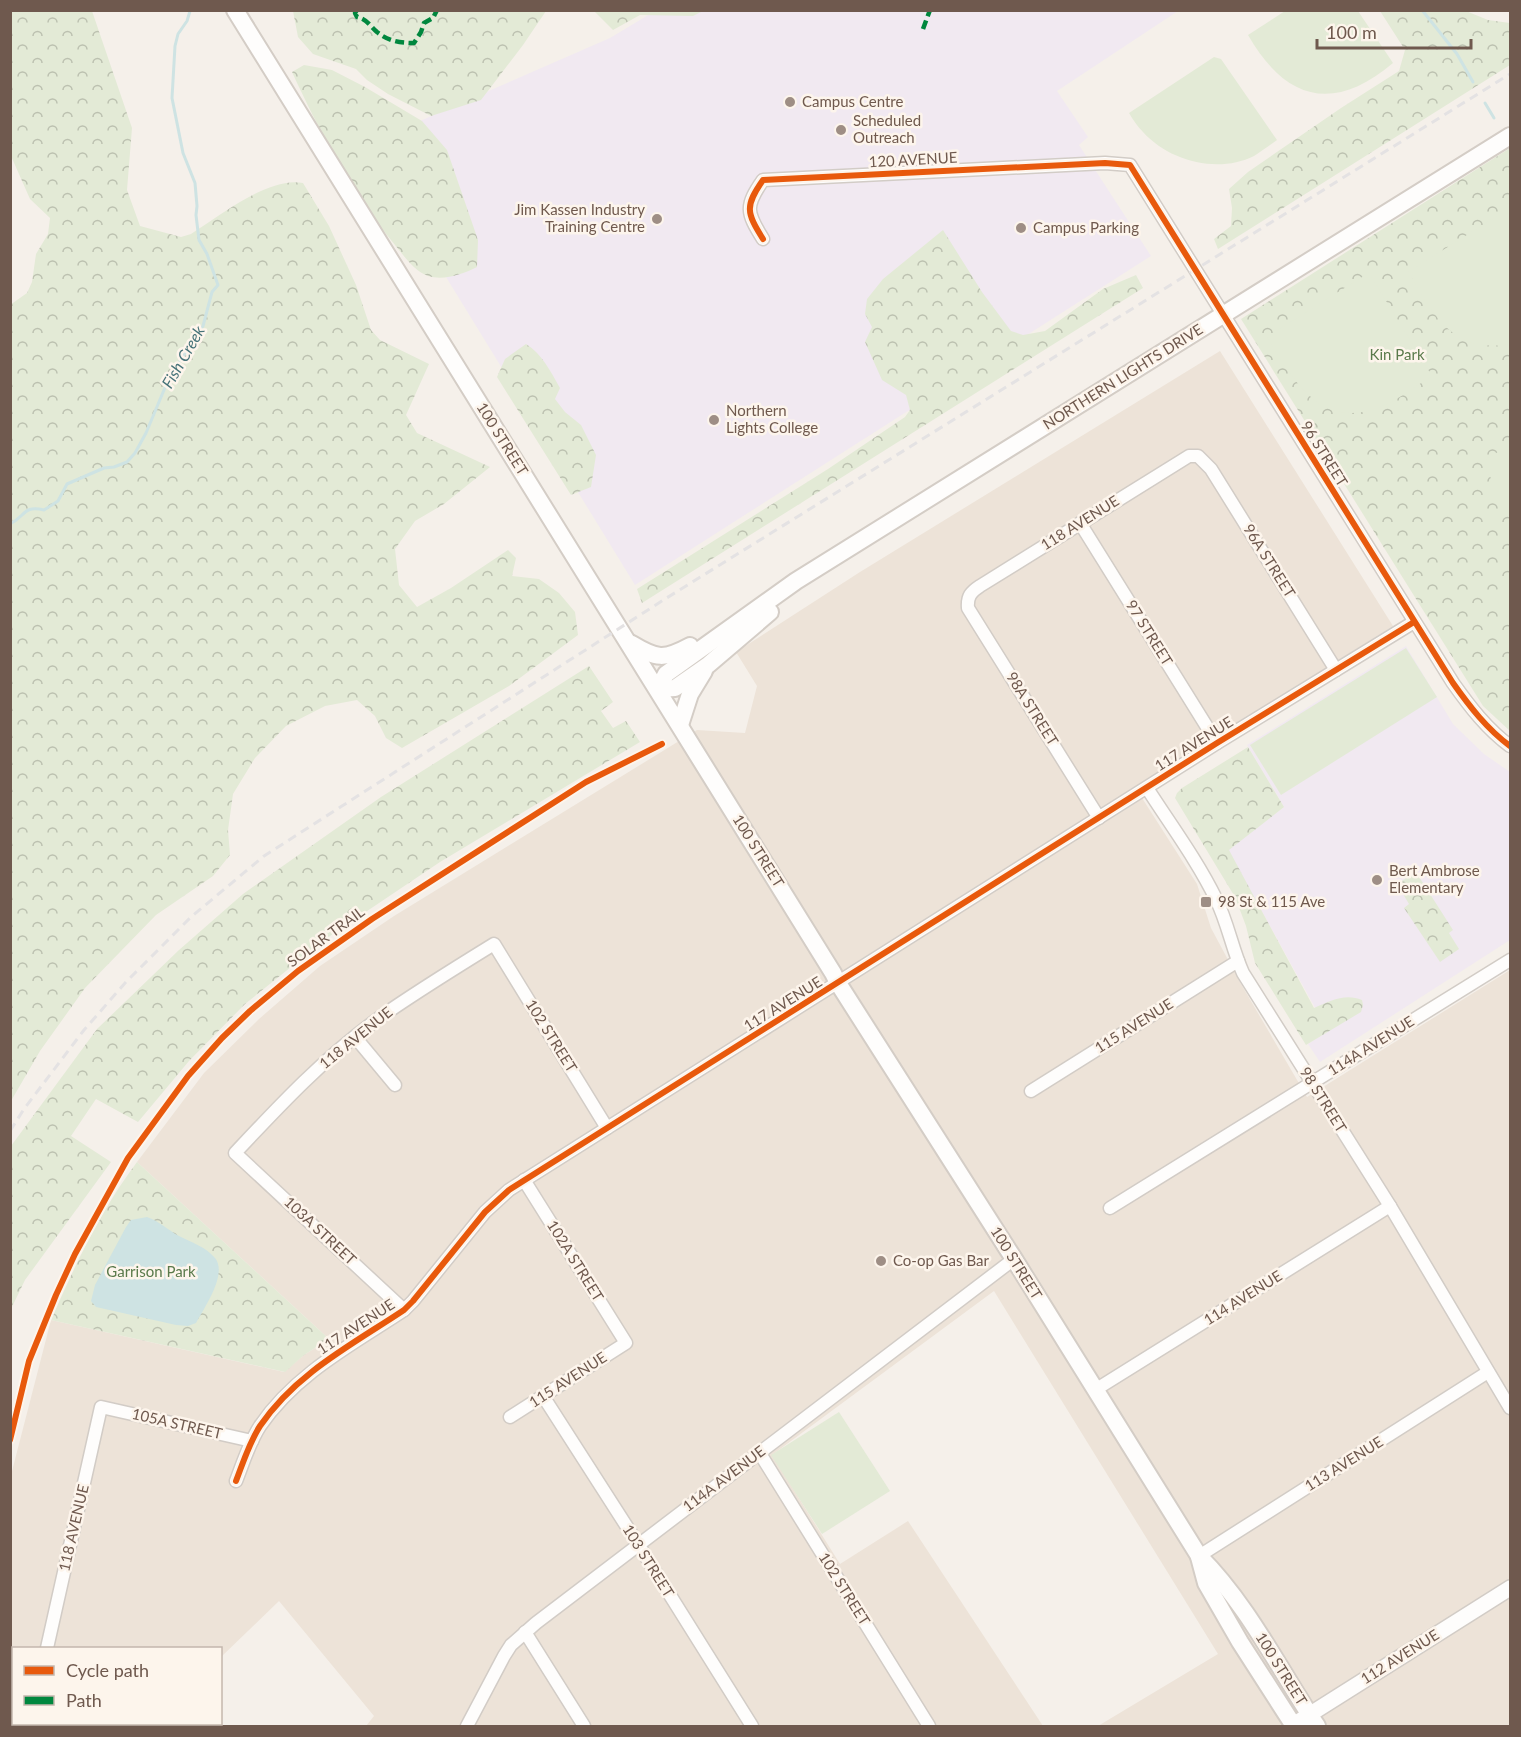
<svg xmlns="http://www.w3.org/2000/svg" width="1521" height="1737" font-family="Lato,sans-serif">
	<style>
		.residential { fill: #ede3d8 }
		.education { fill: #f1e9f1 }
		.forest { fill: url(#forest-crowns) }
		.pitch { fill: #e3ead6 }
		.water { fill: #cee3e3 }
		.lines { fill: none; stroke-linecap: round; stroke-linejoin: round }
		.stream { stroke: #cee3e3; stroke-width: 3 }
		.minor-casing { stroke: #d2ccc6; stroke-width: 15 }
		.tertiary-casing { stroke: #d2ccc6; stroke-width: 18 }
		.secondary-casing { stroke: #d4cdc6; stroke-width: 20 }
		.minor { stroke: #fefdfc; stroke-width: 12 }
		.tertiary { stroke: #fefdfc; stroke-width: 15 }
		.secondary { stroke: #fefdfc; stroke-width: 16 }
		.rail { stroke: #e4e2e3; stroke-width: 3; stroke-dasharray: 9 6; stroke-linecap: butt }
		.quiet { stroke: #00873e; stroke-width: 4.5; stroke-dasharray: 9 4.5; stroke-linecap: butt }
		.cycleway-casing { stroke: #fdf5ec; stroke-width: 10 }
		.cycleway { stroke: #e8590c; stroke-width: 6 }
		.poi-dot { fill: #9e8e85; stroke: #fdf5ec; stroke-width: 2 }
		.labels { text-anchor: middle; stroke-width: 5; stroke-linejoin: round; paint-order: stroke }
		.poi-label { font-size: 15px; fill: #6f594e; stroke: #fdf5ec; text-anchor: start }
		.street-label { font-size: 15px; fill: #6f594e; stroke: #fdf5ec }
		.park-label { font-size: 15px; fill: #5a7a4b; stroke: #fdf5ec }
		.water-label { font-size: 16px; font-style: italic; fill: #477379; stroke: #fdf5ec }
	</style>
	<defs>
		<pattern id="forest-crowns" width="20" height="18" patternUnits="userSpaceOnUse" patternTransform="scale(1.5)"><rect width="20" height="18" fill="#e3ead6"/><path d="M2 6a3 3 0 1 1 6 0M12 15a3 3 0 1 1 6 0" fill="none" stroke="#bcc1b0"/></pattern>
	</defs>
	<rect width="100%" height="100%" fill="#f5f0ea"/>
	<!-- residential -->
	<path class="residential" d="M 1220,351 L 1393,626 L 1135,787 L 1197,884 L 1211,928 L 1241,984 L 1307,1097 L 1510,970 L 1510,1726 L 1098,1726 L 1218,1654 L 994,1291 L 772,1455 L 840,1564 L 908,1521 L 1043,1726 L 366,1726 L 374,1716 L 279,1601 L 221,1657 L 220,1648 L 14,1648 L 13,1692 L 11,1690 L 11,1475 L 51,1320 L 284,1372 L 304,1355 L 329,1339 L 137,1162 L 204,1073 L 259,1019 L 320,966 L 394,916 L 697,730 L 745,733 L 757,686 L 736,652 L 860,572 Z"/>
	<!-- education -->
	<g class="education">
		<path d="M 655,11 L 1178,11 L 1057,91 L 1088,137 L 1079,145 L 1151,256 L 635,585 L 365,145 L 610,38 Z"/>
		<path d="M 1406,646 L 1453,724 L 1484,754 L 1510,772 L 1510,940 L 1320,1062 L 1308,1044 L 1328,1031 L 1228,850 L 1284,807 L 1247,745 Z"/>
	</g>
	<!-- forest -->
	<g class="forest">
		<path d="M 11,10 L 92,11 L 132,128 L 127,190 L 140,226 L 181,237 L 191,234 C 220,216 269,176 303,183 L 329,226 L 356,285 L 371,330 L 380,340 L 429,364 L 406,415 L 417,433 L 490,467 L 444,504 L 415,521 L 395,549 L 399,585 L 417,607 L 451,588 L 508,550 L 516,558 L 512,576 L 539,579 L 559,593 L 575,612 L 578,635 L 509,686 L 402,748 L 386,738 L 375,716 L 357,700 L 325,706 L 286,726 L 255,758 L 233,794 L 228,830 L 230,855 L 213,876 L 156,915 L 85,988 L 40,1051 L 11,1101 L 10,305 L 27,293 L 32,282 L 36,254 L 48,234 L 50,218 L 30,199 L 11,156 Z"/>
		<path d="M 293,11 L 293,10 L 546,11 L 523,45 L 481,100 L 431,116 L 388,94 L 367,80 L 356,69 L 313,54 L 298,37 Z"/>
		<path d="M 594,11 L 703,11 L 693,16 L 640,15 L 613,30 Z"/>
		<path d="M 1380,11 L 1466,11 L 1488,20 L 1510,23 L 1510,65 L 1218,249 L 1214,239 L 1231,226 L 1232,208 L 1229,189 L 1248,172 L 1341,108 L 1399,71 L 1405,50 Z"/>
		<path d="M 304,65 L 332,70 L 365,87 L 422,121 L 447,150 L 478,240 L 477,267 C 463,274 444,281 428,276 C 414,271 405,257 395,245 C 353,193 320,133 292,72 Z"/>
		<path d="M 1510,148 L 1510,731 L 1483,706 L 1241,319 Z"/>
		<path d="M 943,230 L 982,292 L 1011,331 L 1023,335 L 1045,331 L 1103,289 L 1136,275 L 1143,288 L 642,603 L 637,589 L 828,469 L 905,417 L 910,410 L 906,395 L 882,380 L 865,342 L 872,327 L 865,314 L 867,299 L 883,279 Z"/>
		<path d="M 526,344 C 542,354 551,372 560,388 L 555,399 L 565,412 L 581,425 L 596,455 L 591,487 L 571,495 L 497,377 L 505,359 Z"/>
		<path d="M 589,666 L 613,702 L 601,711 L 613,728 L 626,721 L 640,742 L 440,862 L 327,938 L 245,1004 L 189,1061 L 138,1122 L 96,1099 L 71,1136 L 111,1162 L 25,1280 L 11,1309 L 11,1146 L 97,1029 L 179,950 L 243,894 L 381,797 Z"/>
		<path d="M 1248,747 L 1284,807 L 1229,850 L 1314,1008 C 1330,1001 1345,993 1362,1000 L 1363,1005 L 1361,1012 L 1306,1045 L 1255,963 L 1246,926 L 1235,897 L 1175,798 L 1177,793 L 1182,788 Z"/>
		<path d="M 1416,872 L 1453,930 L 1449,933 L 1459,949 L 1440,962 L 1404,908 L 1409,904 L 1397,884 Z"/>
		<path d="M 137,1162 L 329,1339 L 304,1355 L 285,1372 L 51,1320 C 75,1265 101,1210 137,1162 Z"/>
	</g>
	<!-- pitch -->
	<g class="pitch">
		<path d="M 1285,11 L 1358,11 L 1393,63 C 1334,113 1286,101 1248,35 Z"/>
		<path d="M 1214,57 L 1221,59 L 1277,140 C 1270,145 1262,151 1254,156 C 1218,174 1169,161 1143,132 C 1138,127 1133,120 1129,113 Z"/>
		<path d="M 1505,211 L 1510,213 L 1510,344 C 1451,354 1434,314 1408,272 Z"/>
		<path d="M 1362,277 L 1372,278 L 1432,376 C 1416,386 1398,400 1380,407 C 1320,431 1293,379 1267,337 Z"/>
		<path d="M 1510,444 L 1510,507 L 1481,463 Z"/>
		<path d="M 1508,582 L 1510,582 L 1510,623 L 1495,597 L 1497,590 Z"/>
		<path d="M 1406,648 L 1437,697 L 1281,795 L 1250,745 Z"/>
		<path d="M 839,1412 L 890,1491 L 822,1534 L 771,1455 Z"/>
	</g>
	<!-- water -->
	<path class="water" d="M 147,1217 C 159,1221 168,1230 179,1236 C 191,1242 206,1247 215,1258 C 228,1274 204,1308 196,1323 L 188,1326 L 176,1325 L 96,1307 L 91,1301 L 95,1285 L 126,1227 L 131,1220 Z"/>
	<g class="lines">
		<!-- stream -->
		<g class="stream">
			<path d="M 1422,10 L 1457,54 L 1473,82"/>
			<path d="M 1485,103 L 1494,118"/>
			<path d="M 10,524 C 26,516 23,505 44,510 L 58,501 L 67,484 L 104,468 L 114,467 L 127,462 L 135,453 L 146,433 L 169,378 L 203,326 L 212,292 L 218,285 L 207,254 L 199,240 L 196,215 L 197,206 L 195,183 L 183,153 L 172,98 L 175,46 L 178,34 L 187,21 L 190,11"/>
		</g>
		<!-- minor casing -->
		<g class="minor-casing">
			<g id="minor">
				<path d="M 763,239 C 746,212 745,206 763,180 L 1105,163 L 1130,165 L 1453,683 C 1470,707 1487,729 1510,746"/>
				<path d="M 1080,523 L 1217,743"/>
				<path d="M 1147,788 C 1170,824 1197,860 1216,899 C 1228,923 1232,949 1243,973 L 1390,1206 L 1510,1408"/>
				<path d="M 1099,818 L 968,608 C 967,596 971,592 980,586 L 1181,461 L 1189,456 L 1198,456 L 1211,469 L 1336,670"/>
				<path d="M 355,1037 L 395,1085"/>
				<path d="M 1031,1091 L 1238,961"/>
				<path d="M 1110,1208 L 1510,960"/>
				<path d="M 404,1310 L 235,1153 C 280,1105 325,1057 379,1018 C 416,992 455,968 494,944 L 607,1128"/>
				<path d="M 1095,1390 L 1390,1206"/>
				<path d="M 543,1396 L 638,1544 L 752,1726"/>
				<path d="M 510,1417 L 626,1343 L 524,1180"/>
				<path d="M 759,1452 L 929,1726"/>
				<path d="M 236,1481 C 243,1463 249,1443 260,1426 C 296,1373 353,1344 404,1310 L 413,1301 L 485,1212 L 509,1190 L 1217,743 L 1414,622"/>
				<path d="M 1199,1556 L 1488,1372"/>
				<path d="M 525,1632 L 584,1726"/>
				<path d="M 47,1648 L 101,1407 L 252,1441"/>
				<path d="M 467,1726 L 504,1656 L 511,1645 L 536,1623 L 1014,1259"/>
			</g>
		</g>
		<!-- tertiary casing -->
		<g class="tertiary-casing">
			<path id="tertiary" d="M 1293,1725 L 1510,1588"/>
		</g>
		<!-- secondary casing -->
		<g class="secondary-casing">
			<g id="secondary">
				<path d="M 235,10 L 833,973 L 838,983 L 1014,1259 L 1199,1556 C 1248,1605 1279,1669 1317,1726"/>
				<path d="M 632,644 C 657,659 664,660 690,646"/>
				<path d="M 658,689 L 666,674 L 796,581 L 1510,136"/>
				<path d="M 658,689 L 675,688 L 708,665 L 770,612"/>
				<path d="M 680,725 L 690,694 L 704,671"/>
				<path d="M 1199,1557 L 1206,1583 L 1240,1642 L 1294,1726"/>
			</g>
		</g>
		<!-- minor -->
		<use href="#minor" class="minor"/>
		<!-- tertiary -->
		<use href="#tertiary" class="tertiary"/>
		<!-- secondary -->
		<use href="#secondary" class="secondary"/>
		<!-- rail -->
		<path class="rail" d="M 10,1131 L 24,1109 L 84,1030 L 126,982 L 191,917 L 264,856 L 665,599 L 1510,74"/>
		<!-- quiet -->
		<g class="quiet">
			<path d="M 357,10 L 355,13 L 357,17 C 367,19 370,26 377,32 C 388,41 400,43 414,43 L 421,32 L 424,23 L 433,18 L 437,10"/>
			<path d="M 923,29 L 930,10"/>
		</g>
		<!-- cycleway casing -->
		<g class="cycleway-casing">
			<g id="cycleway">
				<path d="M 763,239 C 746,212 745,206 763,180 L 1105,163 L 1130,165 L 1453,683 C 1470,707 1487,729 1510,746"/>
				<path d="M 10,1440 L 29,1361 L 56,1295 L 75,1254 L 128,1158 L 188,1076 L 222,1038 L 250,1011 L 298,971 L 372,919 L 586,782 L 662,744"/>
				<path d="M 236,1481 C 243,1463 249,1443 260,1426 C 296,1373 353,1344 404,1310 L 413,1301 L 485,1212 L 509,1190 L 1217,743 L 1414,622"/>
			</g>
		</g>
		<!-- cycleway -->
		<use href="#cycleway" class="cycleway"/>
	</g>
	<!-- markers -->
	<g class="poi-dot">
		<circle cx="790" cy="102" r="6"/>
		<circle cx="841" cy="130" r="6"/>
		<circle cx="657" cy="219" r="6"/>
		<circle cx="1021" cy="228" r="6"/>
		<circle cx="714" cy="420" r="6"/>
		<circle cx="1377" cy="880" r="6"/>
		<rect x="1200" y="896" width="12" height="12" rx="3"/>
		<circle cx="881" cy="1261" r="6"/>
	</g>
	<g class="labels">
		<!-- poi labels -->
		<g class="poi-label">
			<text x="802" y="107">Campus Centre</text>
			<text x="853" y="126">Scheduled<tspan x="853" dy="17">Outreach</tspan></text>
			<text x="645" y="215" text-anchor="end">Jim Kassen Industry<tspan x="645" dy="17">Training Centre</tspan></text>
			<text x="1033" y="233">Campus Parking</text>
			<text x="726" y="416">Northern<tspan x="726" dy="17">Lights College</tspan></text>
			<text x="1389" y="876">Bert Ambrose<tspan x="1389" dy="17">Elementary</tspan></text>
			<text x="1218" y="907">98 St &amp; 115 Ave</text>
			<text x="893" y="1266">Co-op Gas Bar</text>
		</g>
		<!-- street labels -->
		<g class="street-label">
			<text transform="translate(913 160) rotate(-3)" y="5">120 AVENUE</text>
			<text transform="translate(1123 377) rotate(-32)" y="5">NORTHERN LIGHTS DRIVE</text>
			<text transform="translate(502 439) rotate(58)" y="5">100 STREET</text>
			<text transform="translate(1324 454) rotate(58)" y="5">96 STREET</text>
			<text transform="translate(1080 523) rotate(-32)" y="5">118 AVENUE</text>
			<text transform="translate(1269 561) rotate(58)" y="5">96A STREET</text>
			<text transform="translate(1149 633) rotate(58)" y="5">97 STREET</text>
			<text transform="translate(1032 709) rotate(58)" y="5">98A STREET</text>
			<text transform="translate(1194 744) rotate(-32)" y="5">117 AVENUE</text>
			<text transform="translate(758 851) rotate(58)" y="5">100 STREET</text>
			<text transform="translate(326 937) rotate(-36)" y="5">SOLAR TRAIL</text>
			<text transform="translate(783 1004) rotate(-32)" y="5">117 AVENUE</text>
			<text transform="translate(1134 1026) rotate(-32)" y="5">115 AVENUE</text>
			<text transform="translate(551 1036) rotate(58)" y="5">102 STREET</text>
			<text transform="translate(356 1038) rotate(-39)" y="5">118 AVENUE</text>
			<text transform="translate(1371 1046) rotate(-32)" y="5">114A AVENUE</text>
			<text transform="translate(1323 1100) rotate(58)" y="5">98 STREET</text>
			<text transform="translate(320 1231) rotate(43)" y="5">103A STREET</text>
			<text transform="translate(575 1261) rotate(58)" y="5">102A STREET</text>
			<text transform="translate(1016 1263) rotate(58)" y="5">100 STREET</text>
			<text transform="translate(1243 1298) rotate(-32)" y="5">114 AVENUE</text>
			<text transform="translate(356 1327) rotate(-33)" y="5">117 AVENUE</text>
			<text transform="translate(568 1380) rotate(-33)" y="5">115 AVENUE</text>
			<text transform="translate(177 1424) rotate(13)" y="5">105A STREET</text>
			<text transform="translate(1344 1464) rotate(-32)" y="5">113 AVENUE</text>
			<text transform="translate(724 1479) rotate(-37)" y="5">114A AVENUE</text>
			<text transform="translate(74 1528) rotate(-77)" y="5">118 AVENUE</text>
			<text transform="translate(648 1561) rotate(58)" y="5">103 STREET</text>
			<text transform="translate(844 1589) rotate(58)" y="5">102 STREET</text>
			<text transform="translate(1400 1657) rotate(-32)" y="5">112 AVENUE</text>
			<text transform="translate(1281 1669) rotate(58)" y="5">100 STREET</text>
		</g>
		<!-- park labels -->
		<g class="park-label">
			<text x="1397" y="360">Kin Park</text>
			<text x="151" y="1277">Garrison Park</text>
		</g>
		<!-- water labels -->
		<g class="water-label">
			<text transform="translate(183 357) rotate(-60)" y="6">Fish Creek</text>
		</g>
	</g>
	<!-- border -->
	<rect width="1521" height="1737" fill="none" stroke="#6f594e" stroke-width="24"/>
	<!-- legend -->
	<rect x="12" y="1647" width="210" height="78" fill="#fdf5ec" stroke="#c4b7ad" stroke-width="1.5"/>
	<rect x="24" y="1666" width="30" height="9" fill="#e8590c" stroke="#c4b7ad" stroke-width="1.5"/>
	<text x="66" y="1677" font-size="18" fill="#6f594e">Cycle path</text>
	<rect x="24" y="1696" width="30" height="9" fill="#00873e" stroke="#c4b7ad" stroke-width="1.5"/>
	<text x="66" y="1707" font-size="18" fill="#6f594e">Path</text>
	<!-- scale -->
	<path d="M1317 39v9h154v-9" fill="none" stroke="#6f594e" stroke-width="3"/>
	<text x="1326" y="39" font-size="18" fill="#6f594e" stroke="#fdf5ec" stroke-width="4.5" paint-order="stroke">100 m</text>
</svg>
